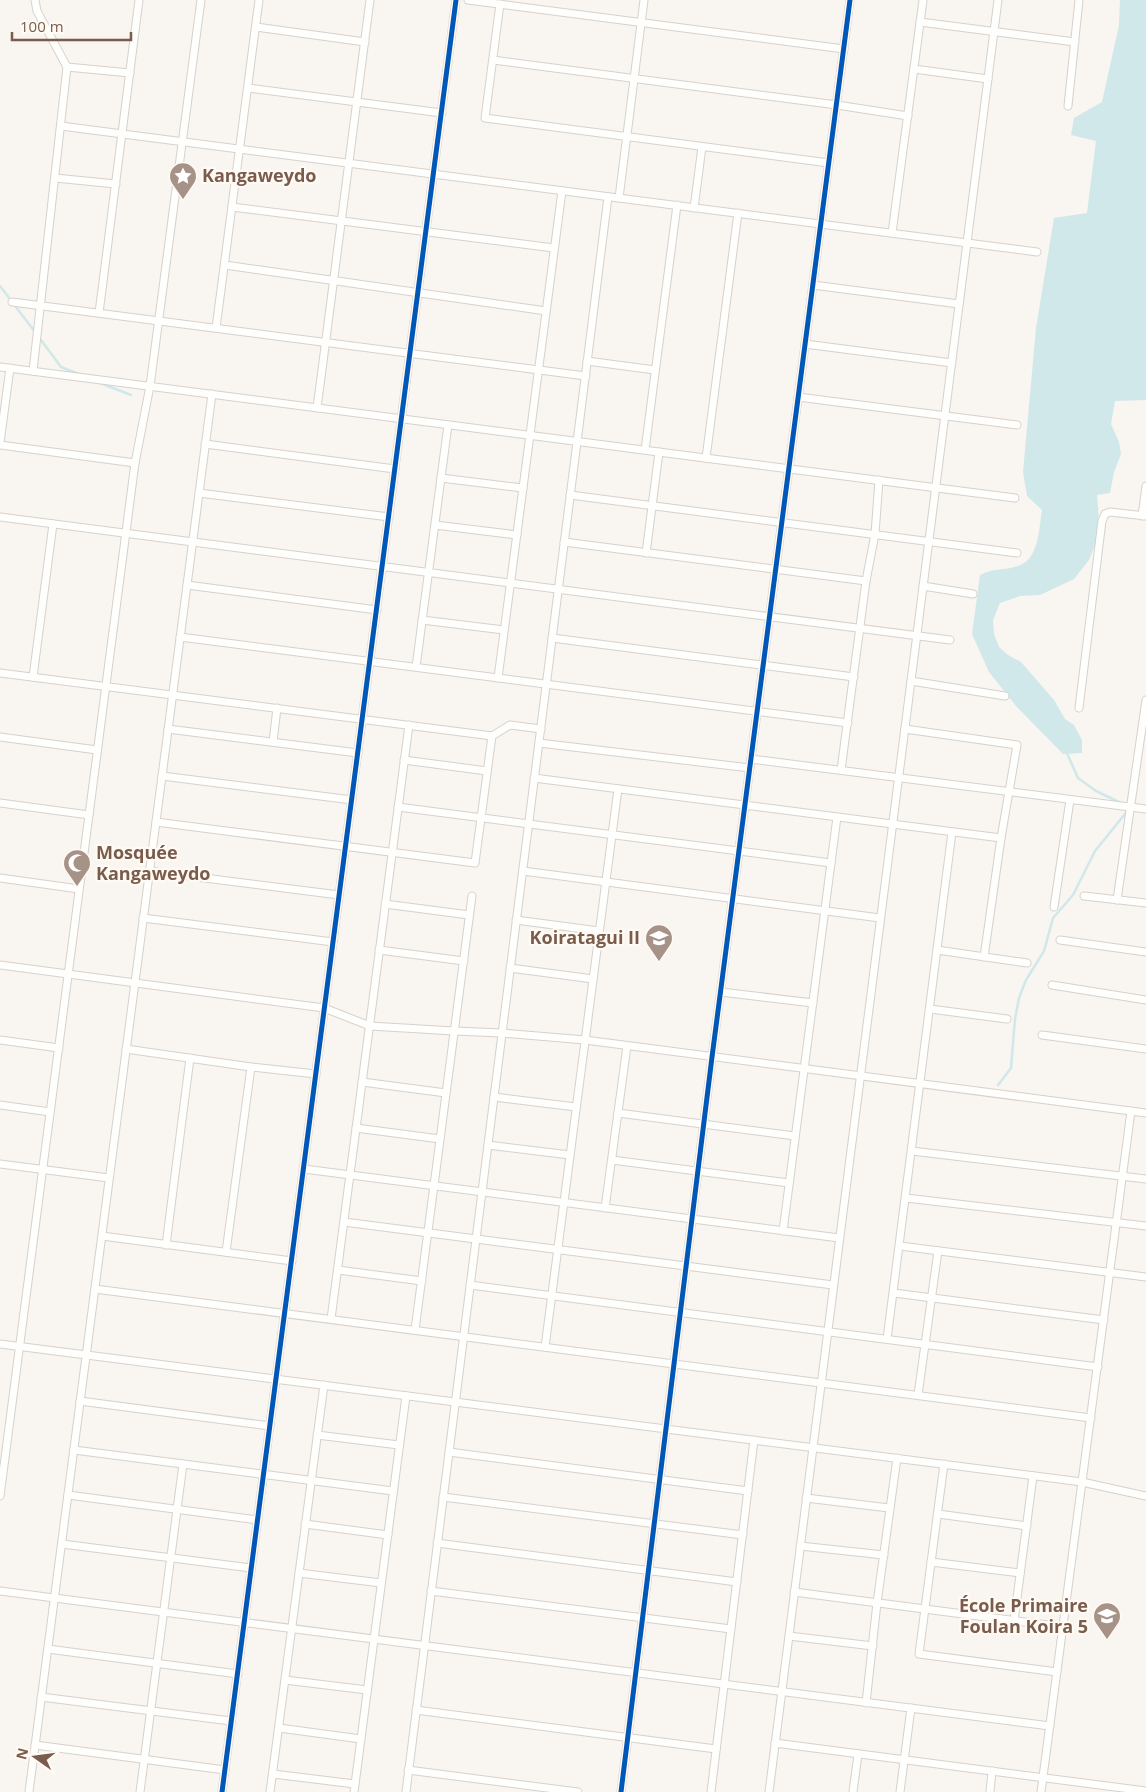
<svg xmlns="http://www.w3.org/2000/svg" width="1146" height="1792" font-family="'Open Sans',sans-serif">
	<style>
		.water { fill: #d0e8ea }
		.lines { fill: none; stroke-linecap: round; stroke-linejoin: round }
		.stream { stroke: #d0e8ea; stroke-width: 2.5 }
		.minor-casing { stroke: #d7d1cb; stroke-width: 9 }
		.minor { stroke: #fefefd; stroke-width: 7 }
		.cycleway-casing { stroke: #fffaf3; stroke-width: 8 }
		.cycleway { stroke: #0057b8; stroke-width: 5 }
		.labels { text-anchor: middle; stroke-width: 4.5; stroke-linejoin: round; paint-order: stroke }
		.poi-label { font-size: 18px; font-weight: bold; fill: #7a5c4d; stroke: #fffaf3; text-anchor: start }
	</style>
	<rect width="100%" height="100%" fill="#f9f5f0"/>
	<!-- water -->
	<path class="water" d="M 1120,0 L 1146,0 L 1146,400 L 1115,401 L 1111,424 L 1119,442 L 1121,454 L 1114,472 L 1110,493 L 1097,495 L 1100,533 L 1089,560 L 1074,579 L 1040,595 L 1020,596 L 1000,603 L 993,620 L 994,634 L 999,647 L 1008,655 L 1021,662 L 1054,700 L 1065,719 L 1074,725 L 1082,740 L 1082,753 L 1063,754 L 1016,706 L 989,672 L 972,634 L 980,575 C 996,567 1003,571 1018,566 C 1039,560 1039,528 1042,510 L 1027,496 L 1023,472 L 1036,328 L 1054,218 L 1087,213 L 1096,141 L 1071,135 L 1074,118 L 1102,102 L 1119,25 Z"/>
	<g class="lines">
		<!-- stream -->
		<g class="stream">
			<path d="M 0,286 L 35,332"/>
			<path d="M 38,336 L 61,367 L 81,375"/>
			<path d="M 100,383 L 131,395"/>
			<path d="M 1066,751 L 1078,778 L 1096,791 L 1123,804"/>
			<path d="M 998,1085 L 1011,1068 L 1015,1019 L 1019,998 L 1026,980 L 1044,951 L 1053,918 L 1073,895 L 1095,851 L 1129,809"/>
		</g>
		<!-- minor casing -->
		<g class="minor-casing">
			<g id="minor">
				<path d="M 468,0 L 844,49"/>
				<path d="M 500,4 L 485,118 L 829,163"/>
				<path d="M 920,22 L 1075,42"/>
				<path d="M 256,27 L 365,42"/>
				<path d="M 493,60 L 837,105 L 908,116"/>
				<path d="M 67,67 L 130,73"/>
				<path d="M 914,69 L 988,79"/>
				<path d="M 248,88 L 442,113"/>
				<path d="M 1068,106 L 1079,0"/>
				<path d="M 61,126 L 1037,252"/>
				<path d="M 55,178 L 116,184"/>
				<path d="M 619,198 L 644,0"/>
				<path d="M 232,207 L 554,248"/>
				<path d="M 694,208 L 702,147"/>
				<path d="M 892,233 L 923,0"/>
				<path d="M 225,265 L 546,311"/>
				<path d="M 813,285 L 959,304"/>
				<path d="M 12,302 L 586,376"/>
				<path d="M 99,313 L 139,0"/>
				<path d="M 216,328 L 259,0"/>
				<path d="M 805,344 L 952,363"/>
				<path d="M 587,361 L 655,370"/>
				<path d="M 0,367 L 1015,498"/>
				<path d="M 33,371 L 67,67 L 37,11 L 35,0"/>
				<path d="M 798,397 L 1017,425"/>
				<path d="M 317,408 L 370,0"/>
				<path d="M 0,443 L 10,368"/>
				<path d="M 205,444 L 395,469"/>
				<path d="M 0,445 L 135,463"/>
				<path d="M 645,450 L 677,205"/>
				<path d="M 706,458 L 738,213"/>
				<path d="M 441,478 L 523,488"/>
				<path d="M 199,493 L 389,517"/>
				<path d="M 570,495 L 1017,553"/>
				<path d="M 1142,516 L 1146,486"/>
				<path d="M 0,517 L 950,640"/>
				<path d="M 435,525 L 517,535"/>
				<path d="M 564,542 L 866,581"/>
				<path d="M 646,553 L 659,452"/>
				<path d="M 187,585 L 377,610"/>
				<path d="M 923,586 L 973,594"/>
				<path d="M 422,620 L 504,630"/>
				<path d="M 180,637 L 848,723"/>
				<path d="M 552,638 L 854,677"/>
				<path d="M 416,667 L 448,425"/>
				<path d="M 0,673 L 492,736 L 510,725 L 541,729"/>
				<path d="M 33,677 L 53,524"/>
				<path d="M 498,678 L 562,191"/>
				<path d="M 911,681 L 1005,696"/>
				<path d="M 1079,708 L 1102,521 L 1105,514 L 1110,512 L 1146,516"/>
				<path d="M 168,729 L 358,753"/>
				<path d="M 905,729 L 1017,745 L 1001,838 L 984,957"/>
				<path d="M 0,737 L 97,750"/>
				<path d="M 273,742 L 277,708"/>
				<path d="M 539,743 L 750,768"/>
				<path d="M 751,759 L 1146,809"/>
				<path d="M 404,760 L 487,771"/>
				<path d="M 841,770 L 866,581 L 875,534 L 879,480"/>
				<path d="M 162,776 L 352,800"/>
				<path d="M 534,778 L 1001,838"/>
				<path d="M 0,803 L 89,815"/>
				<path d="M 398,807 L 831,863"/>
				<path d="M 156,822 L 475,863 L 492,736"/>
				<path d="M 149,871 L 339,895"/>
				<path d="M 523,871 L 880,918"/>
				<path d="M 0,878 L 79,889"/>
				<path d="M 1084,896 L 1146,903"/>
				<path d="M 1117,900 L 1146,700"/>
				<path d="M 385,904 L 469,915"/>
				<path d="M 1054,907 L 1070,800"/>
				<path d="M 143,918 L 333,942"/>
				<path d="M 516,920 L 599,931"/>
				<path d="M 1060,940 L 1146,952"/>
				<path d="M 379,950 L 464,961"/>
				<path d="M 937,950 L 1027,963"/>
				<path d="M 0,965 L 324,1008 L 370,1026 L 454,1031 L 502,1033 L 585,1040 L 1146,1113"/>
				<path d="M 510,968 L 593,979"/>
				<path d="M 1052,985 L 1146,1000"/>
				<path d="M 721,992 L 813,1003"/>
				<path d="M 930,1009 L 1007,1019"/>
				<path d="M 1042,1035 L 1146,1049"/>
				<path d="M 0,1040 L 59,1048"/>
				<path d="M 126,1049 L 251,1067 L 316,1074"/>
				<path d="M 362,1082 L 446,1093"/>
				<path d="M 494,1097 L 576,1107"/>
				<path d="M 0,1105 L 50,1112"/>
				<path d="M 618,1113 L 795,1136"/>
				<path d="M 356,1128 L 440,1139"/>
				<path d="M 488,1145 L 570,1155"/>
				<path d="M 912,1151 L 1146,1179"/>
				<path d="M 612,1160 L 789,1183"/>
				<path d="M 0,1164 L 109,1178"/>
				<path d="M 304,1169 L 839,1238"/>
				<path d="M 906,1198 L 1146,1226"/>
				<path d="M 605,1208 L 627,1046"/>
				<path d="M 344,1222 L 833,1285"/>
				<path d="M 783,1231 L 837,817"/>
				<path d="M 102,1236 L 292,1261"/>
				<path d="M 166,1245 L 190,1058"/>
				<path d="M 900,1246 L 1146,1277"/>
				<path d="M 226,1252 L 251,1067"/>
				<path d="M 338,1270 L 422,1281"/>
				<path d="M 470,1285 L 1098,1367"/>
				<path d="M 95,1289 L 1091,1418"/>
				<path d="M 894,1293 L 1104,1320"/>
				<path d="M 331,1319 L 409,725"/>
				<path d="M 415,1330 L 472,896"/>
				<path d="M 887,1339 L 952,832"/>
				<path d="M 0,1344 L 1082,1482 L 1146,1496"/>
				<path d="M 545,1347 L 618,789"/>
				<path d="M 918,1395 L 938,1251"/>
				<path d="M 80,1401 L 270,1426"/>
				<path d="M 317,1435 L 399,1445"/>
				<path d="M 74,1450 L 393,1491"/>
				<path d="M 449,1452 L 748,1491"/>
				<path d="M 944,1464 L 919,1654 L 1057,1672"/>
				<path d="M 68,1495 L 258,1520"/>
				<path d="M 0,1496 L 135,463 L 150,386 L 201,0"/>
				<path d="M 443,1497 L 743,1535"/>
				<path d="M 806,1498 L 889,1508"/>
				<path d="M 938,1514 L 1027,1526"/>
				<path d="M 305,1524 L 388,1535"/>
				<path d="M 437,1543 L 737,1582"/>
				<path d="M 62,1544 L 251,1568"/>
				<path d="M 800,1546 L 884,1555"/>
				<path d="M 931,1562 L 1020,1573"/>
				<path d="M 299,1573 L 381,1583"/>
				<path d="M 0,1591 L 1050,1726"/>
				<path d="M 431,1591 L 731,1629"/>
				<path d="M 794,1592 L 1063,1627"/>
				<path d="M 1014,1621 L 1033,1476"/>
				<path d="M 789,1636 L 873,1646"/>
				<path d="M 48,1649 L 238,1674"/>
				<path d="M 285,1680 L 367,1690"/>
				<path d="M 41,1697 L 231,1721"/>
				<path d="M 866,1703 L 877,1603 L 897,1458"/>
				<path d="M 416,1710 L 716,1749"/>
				<path d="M 279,1728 L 361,1739"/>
				<path d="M 775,1743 L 1146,1791"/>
				<path d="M 35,1745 L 225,1770"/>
				<path d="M 408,1770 L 578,1792"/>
				<path d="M 273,1774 L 355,1784"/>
				<path d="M 29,1792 L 212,394"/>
				<path d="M 140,1792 L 183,1464"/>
				<path d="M 222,1792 L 456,0"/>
				<path d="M 270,1792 L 324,1385"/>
				<path d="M 354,1792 L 406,1396"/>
				<path d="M 406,1792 L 608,197"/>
				<path d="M 621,1792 L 712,1057 L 850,0"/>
				<path d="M 711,1792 L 754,1440"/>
				<path d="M 769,1792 L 998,0"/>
				<path d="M 853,1792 L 858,1754"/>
				<path d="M 900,1792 L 911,1708"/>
				<path d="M 990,1792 L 992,1771"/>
				<path d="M 1041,1792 L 1131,1111"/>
			</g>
		</g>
		<!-- minor -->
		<use href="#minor" class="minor"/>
		<!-- cycleway casing -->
		<g class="cycleway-casing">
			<g id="cycleway">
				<path d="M 222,1792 L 456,0"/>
				<path d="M 621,1792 L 712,1057 L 850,0"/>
			</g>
		</g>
		<!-- cycleway -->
		<use href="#cycleway" class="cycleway"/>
	</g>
	<!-- icons -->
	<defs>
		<g id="sight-pin" transform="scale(1.4375)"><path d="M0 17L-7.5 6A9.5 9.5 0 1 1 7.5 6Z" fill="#a69286" stroke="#fffaf3"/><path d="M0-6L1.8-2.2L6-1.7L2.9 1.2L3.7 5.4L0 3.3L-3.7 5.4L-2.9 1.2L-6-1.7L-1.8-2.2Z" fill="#fff"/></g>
		<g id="mosque-pin" transform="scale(1.4375)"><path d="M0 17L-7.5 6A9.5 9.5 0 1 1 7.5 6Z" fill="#a69286" stroke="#fffaf3"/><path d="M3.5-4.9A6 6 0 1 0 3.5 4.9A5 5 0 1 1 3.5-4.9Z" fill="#fff"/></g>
		<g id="school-pin" transform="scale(1.4375)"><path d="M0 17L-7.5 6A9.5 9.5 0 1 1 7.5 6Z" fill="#a69286" stroke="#fffaf3"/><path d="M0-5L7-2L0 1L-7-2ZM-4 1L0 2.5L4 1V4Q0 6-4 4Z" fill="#fff"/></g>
	</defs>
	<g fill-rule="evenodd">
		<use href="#sight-pin" x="183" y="176"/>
		<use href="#mosque-pin" x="77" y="863"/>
		<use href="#school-pin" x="659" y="938"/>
		<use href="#school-pin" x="1107" y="1616"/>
	</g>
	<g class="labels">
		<!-- poi labels -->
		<g class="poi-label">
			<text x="202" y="182">Kangaweydo</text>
			<text x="96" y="859">Mosquée<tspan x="96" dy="21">Kangaweydo</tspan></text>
			<text x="640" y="944" text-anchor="end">Koiratagui II</text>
			<text x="1088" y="1612" text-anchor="end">École Primaire<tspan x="1088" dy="21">Foulan Koira 5</tspan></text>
		</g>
	</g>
	<!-- north arrow -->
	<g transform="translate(35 1757) rotate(284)" stroke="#fffaf3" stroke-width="4" paint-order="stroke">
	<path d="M0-4L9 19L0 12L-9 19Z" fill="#7a5c4d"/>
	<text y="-8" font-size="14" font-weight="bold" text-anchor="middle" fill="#7a5c4d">N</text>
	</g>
	<!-- scale -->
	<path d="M12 32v8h119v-8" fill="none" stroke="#7a5c4d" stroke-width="2.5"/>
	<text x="20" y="32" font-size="15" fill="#7a5c4d" stroke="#fffaf3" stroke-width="4" paint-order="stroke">100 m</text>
</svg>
